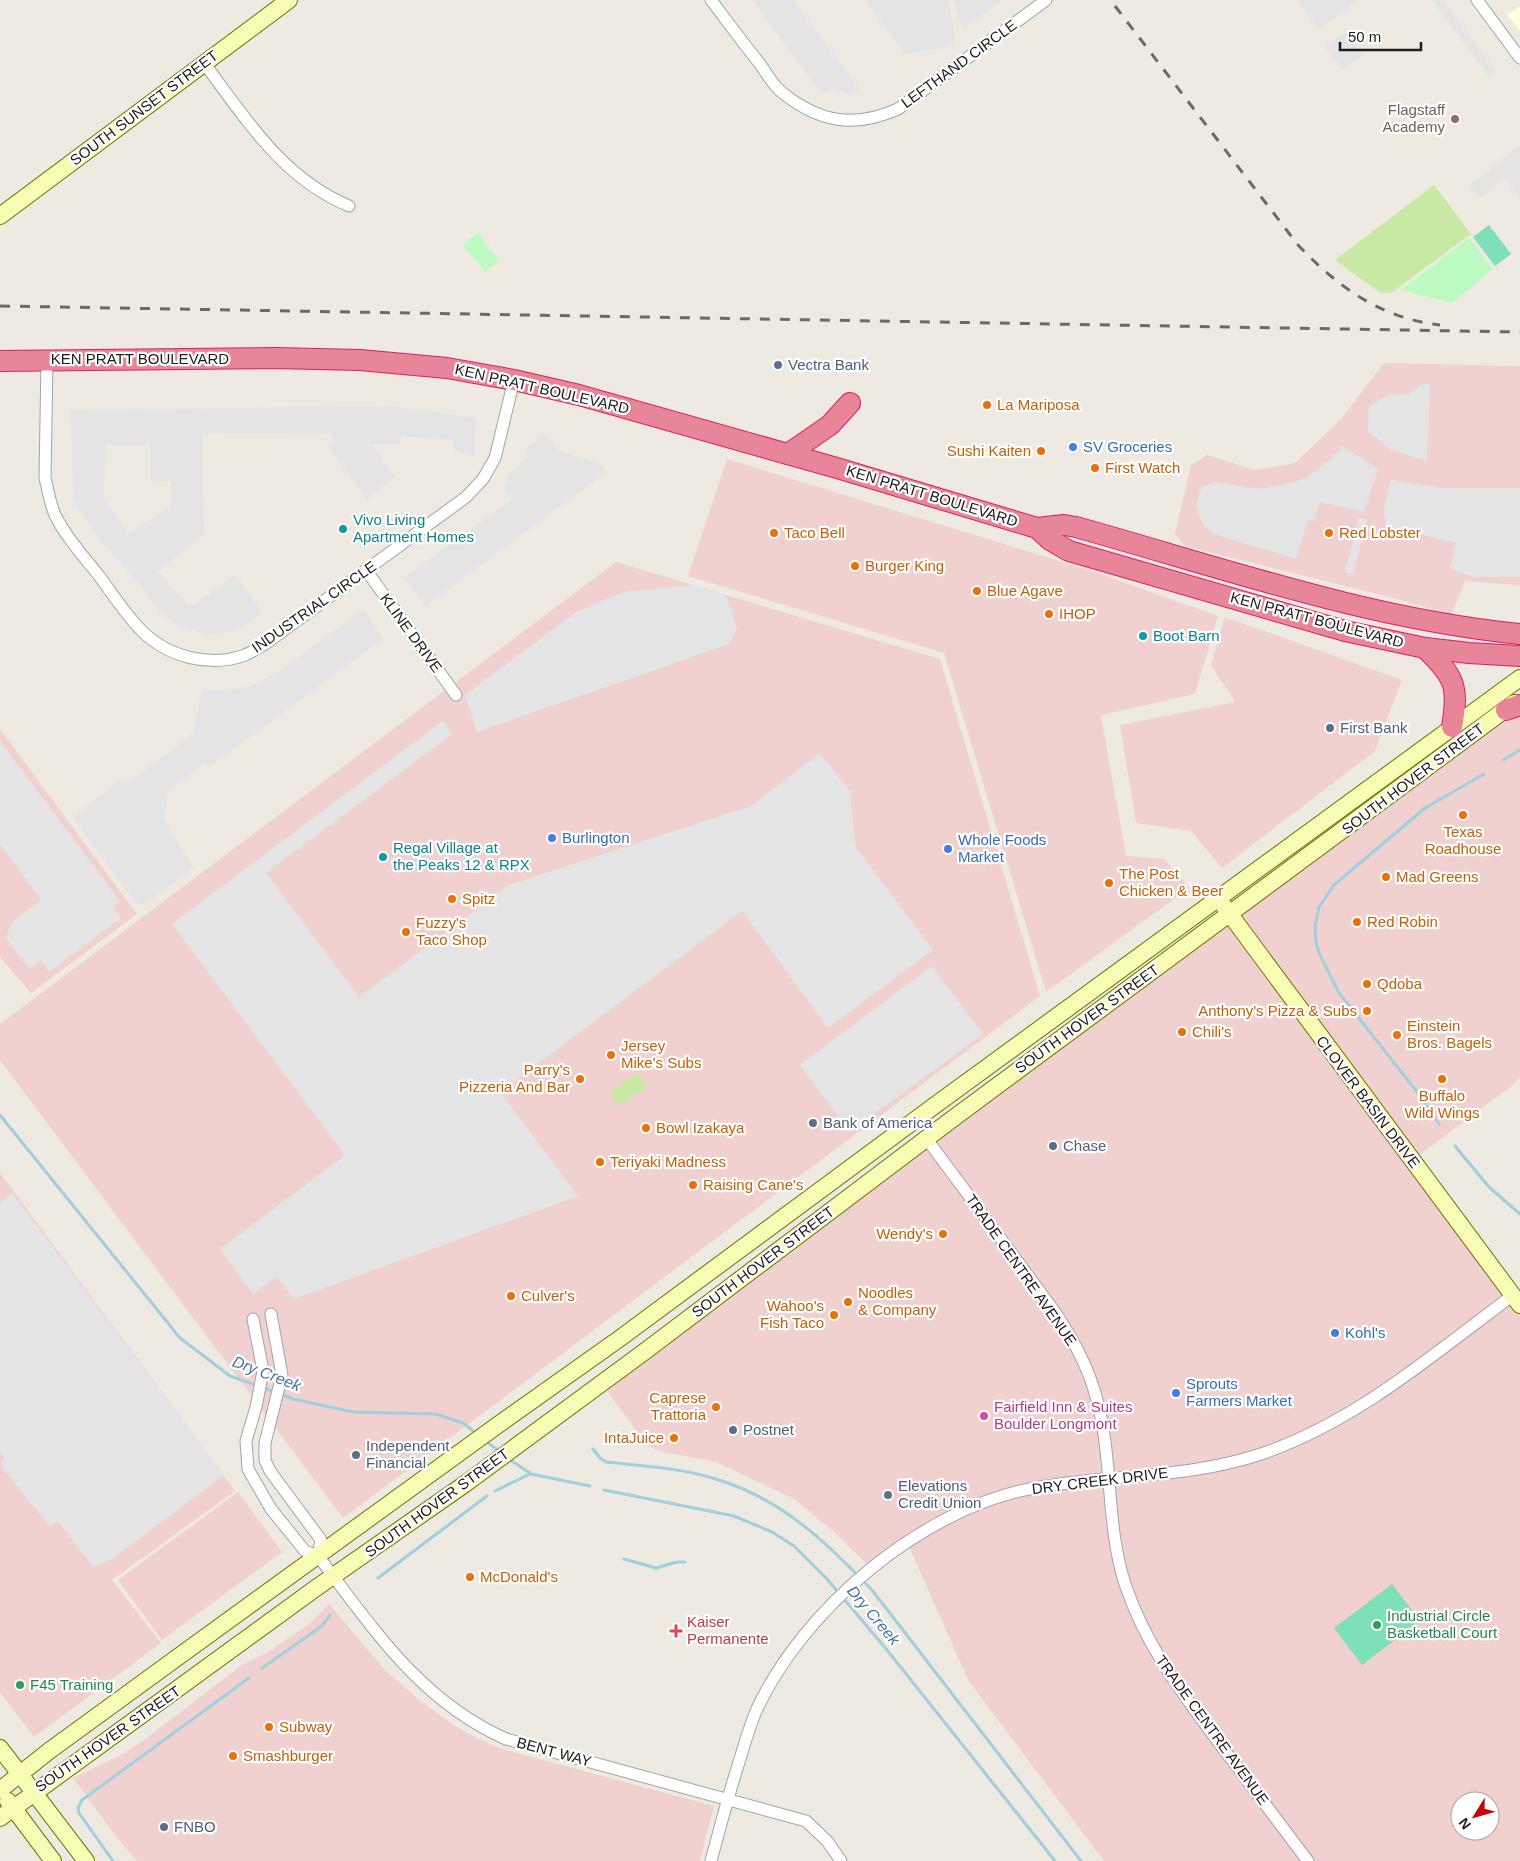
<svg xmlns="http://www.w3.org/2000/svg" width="1520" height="1861" font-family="Arial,sans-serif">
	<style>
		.commercial { fill: #f0d1d0; fill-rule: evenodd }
		.education { fill: #ffffd9 }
		.grass { fill: #c8eaa5 }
		.park { fill: #bcfac1 }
		.pitch { fill: #7de0b9 }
		.parking { fill: #e4e4e4; fill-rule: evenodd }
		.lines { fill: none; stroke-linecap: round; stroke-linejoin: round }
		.stream { stroke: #a0d0dd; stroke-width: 3 }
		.street-casing { stroke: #a3a3a3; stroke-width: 13 }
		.secondary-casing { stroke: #697402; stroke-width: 18 }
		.highway-casing { stroke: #db1f61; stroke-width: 22 }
		.street { stroke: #fff; stroke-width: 11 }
		.secondary { stroke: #f7fbb3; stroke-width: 16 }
		.highway { stroke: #e88699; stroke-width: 20 }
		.rail { stroke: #6a6a6a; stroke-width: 3; stroke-dasharray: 10 10; stroke-linecap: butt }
		.education-dot { fill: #8d6e63; stroke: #fff; stroke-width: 2 }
		.service-dot { fill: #5c6f8a; stroke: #fff; stroke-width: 2 }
		.food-dot { fill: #e8710a; stroke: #fff; stroke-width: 2 }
		.shop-dot { fill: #3f7fe0; stroke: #fff; stroke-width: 2 }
		.culture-dot { fill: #0f9aa8; stroke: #fff; stroke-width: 2 }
		.hotel-dot { fill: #d1479c; stroke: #fff; stroke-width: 2 }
		.leisure-dot { fill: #2e9e5b; stroke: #fff; stroke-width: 2 }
		.health-dot { fill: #e0444e; stroke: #fff; stroke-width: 2 }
		.labels { text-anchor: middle; stroke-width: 4.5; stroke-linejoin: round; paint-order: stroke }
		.street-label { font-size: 15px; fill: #1c1c1c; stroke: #fff }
		.education-label { font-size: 15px; fill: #785e54; stroke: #fff; text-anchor: end }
		.service-label { font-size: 15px; fill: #4e5e75; stroke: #fff; text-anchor: start }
		.food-label { font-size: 15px; fill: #c56008; stroke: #fff; text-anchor: start }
		.shop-label { font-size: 15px; fill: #366cbe; stroke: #fff; text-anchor: start }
		.culture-label { font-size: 15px; fill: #0d838f; stroke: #fff; text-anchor: start }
		.hotel-label { font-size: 15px; fill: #b23c85; stroke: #fff; text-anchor: start }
		.leisure-label { font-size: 15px; fill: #27864d; stroke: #fff; text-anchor: start }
		.health-label { font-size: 15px; fill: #be3a42; stroke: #fff; text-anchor: start }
		.water-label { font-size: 16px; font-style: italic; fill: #4476a5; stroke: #fff }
	</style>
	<rect width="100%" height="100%" fill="#eeeae1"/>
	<!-- commercial -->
	<g class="commercial">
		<path d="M 1384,363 L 1520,366 L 1520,585 L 1465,581 L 1451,615 L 1401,600 L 1185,546 L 1175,534 L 1191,465 L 1207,455 L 1255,470 L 1295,463 L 1341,419 Z"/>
		<path d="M 727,459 L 1095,572 L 1218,616 L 1195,694 L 1101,715 L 1126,856 L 1164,859 L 1189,888 L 1046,992 L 944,653 L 688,576 Z"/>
		<path d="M 616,562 L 940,659 L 1040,996 L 343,1518 L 0,1060 L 0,1024 Z"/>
		<path d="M 1225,617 L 1402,680 L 1375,751 L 1222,868 L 1191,831 L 1136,823 L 1120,725 L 1235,702 L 1211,665 Z"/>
		<path d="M 1511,707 L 1520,719 L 1520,1077 L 1510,1087 L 1413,1160 L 1230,914 Z"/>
		<path d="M 0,729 L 137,914 L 31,993 L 0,957 Z"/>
		<path d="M 1229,915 L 1520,1305 L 1520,1861 L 1104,1861 L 968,1680 L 907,1542 L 871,1568 L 832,1530 L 794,1499 L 716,1462 L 664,1452 L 650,1447 L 644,1441 L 601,1383 ZM 1460,1801 L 1490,1801 L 1490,1831 L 1460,1831 Z"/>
		<path d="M 0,1173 L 235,1491 L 112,1580 L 161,1643 L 34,1737 L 0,1692 Z"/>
		<path d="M 238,1492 L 282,1552 L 162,1640 L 118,1580 Z"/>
		<path d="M 329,1604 L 384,1669 L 418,1699 L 455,1726 L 477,1738 L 502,1749 L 714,1806 L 700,1861 L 137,1861 L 118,1839 L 73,1778 L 121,1755 L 140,1743 L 242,1665 L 268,1652 L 309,1624 Z"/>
	</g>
	<!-- education -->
	<path class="education" d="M 1520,6 L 1520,31 L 1507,15 Z"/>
	<!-- grass -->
	<g class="grass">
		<path d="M 1434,185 L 1471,234 L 1391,293 L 1381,293 L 1335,260 Z"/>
		<path d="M 637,1073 L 647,1086 L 619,1106 L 610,1093 Z"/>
	</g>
	<!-- park -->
	<g class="park">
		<path d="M 478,233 L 499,260 L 485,272 L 463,245 Z"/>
		<path d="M 1469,238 L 1493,269 L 1452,303 L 1401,290 Z"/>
	</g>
	<!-- pitch -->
	<g class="pitch">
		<path d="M 1489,225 L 1511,254 L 1495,266 L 1473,237 Z"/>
		<path d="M 1392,1584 L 1420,1621 L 1362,1665 L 1334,1628 Z"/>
	</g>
	<!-- parking -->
	<g class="parking">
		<path d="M 752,0 L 793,0 L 860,89 L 852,95 L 830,89 L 823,95 Z"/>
		<path d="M 865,0 L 949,0 L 955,41 L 948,47 L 905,54 Z"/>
		<path d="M 954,0 L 1002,0 L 965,28 L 959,20 Z"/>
		<path d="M 1297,0 L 1359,0 L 1319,30 Z"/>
		<path d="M 1432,0 L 1443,0 L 1496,71 L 1489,76 Z"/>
		<path d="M 1345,32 L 1362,55 L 1343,70 L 1325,47 Z"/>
		<path d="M 1520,145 L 1520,199 L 1505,179 L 1480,198 L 1469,186 Z"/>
		<path d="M 1421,384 L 1430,384 L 1427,462 L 1390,449 L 1368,432 L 1369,406 L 1390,394 L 1409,395 Z"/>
		<path d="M 391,406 L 476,418 L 474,456 L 454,450 L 453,440 L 401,436 L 400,444 L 372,444 L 395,477 L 367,499 L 328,447 L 334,438 L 329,433 L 202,434 L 204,534 L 158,572 L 190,607 L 236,575 L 263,613 L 238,630 L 217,634 L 206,634 L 183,628 L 170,620 L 158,610 L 133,577 L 102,542 L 73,501 L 71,410 ZM 105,445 L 150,445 L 151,481 L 171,482 L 170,506 L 129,534 L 104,499 Z"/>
		<path d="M 544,433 L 561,452 L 600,464 L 606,472 L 426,606 L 404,578 L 512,499 L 504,489 L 509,474 L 528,456 L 526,449 Z"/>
		<path d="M 1343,446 L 1378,469 L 1364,512 L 1320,502 L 1314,521 L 1308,520 L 1296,559 L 1214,534 L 1205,527 L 1199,516 L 1197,504 L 1201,488 L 1214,482 L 1259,489 L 1284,485 L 1306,478 L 1325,464 Z"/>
		<path d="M 1391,480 L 1443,488 L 1520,488 L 1520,577 L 1474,577 L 1450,569 L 1456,543 L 1386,526 L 1384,506 Z"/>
		<path d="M 1359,517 L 1367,520 L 1353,574 L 1345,572 Z"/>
		<path d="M 693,585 L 726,595 L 737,628 L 729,644 L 477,732 L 465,695 L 576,612 L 623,592 Z"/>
		<path d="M 364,609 L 383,639 L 209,767 L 203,765 L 168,792 L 164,820 L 194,868 L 144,905 L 135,902 L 73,818 L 119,780 L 134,778 L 186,739 L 194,731 L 200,697 L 204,690 L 222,691 L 248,687 L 260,682 L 283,669 Z"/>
		<path d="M 443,721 L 452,734 L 266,873 L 359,997 L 509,885 L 751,806 L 820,753 L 850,791 L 855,846 L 933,950 L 828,1028 L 742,911 L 500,1092 L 578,1196 L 294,1299 L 277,1277 L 253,1294 L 220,1249 L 345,1155 L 172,924 Z"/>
		<path d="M 0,741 L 120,901 L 113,907 L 121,918 L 49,972 L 41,961 L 29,969 L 6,939 L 11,923 L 41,900 L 0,844 Z"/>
		<path d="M 932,966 L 983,1034 L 850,1132 L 800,1065 Z"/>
		<path d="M 12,1193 L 224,1475 L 112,1559 L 93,1567 L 58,1521 L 50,1527 L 1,1466 L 4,1457 L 0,1452 L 0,1203 Z"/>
	</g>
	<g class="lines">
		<!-- stream -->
		<g class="stream">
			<path d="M 1503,760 L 1520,750"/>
			<path d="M 0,1115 L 180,1338 L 230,1376 L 275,1392"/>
			<path d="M 1439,1124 L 1418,1093 L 1339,993 L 1320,955 L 1316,943 L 1315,926 L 1319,907 L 1334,885 L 1425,808 L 1484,774"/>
			<path d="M 1455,1146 L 1489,1187 L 1520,1214"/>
			<path d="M 280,1394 L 293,1399 L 353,1412 L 436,1414 L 463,1423 L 477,1434"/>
			<path d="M 486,1441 L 500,1452"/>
			<path d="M 593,1449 L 600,1458 L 606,1462 C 644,1466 683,1468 719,1480 C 783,1500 827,1543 872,1590 L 1081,1861"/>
			<path d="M 509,1459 L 531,1474 L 590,1486"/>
			<path d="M 604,1490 L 734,1516 L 772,1532 L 794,1546 L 827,1579 L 887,1650 L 1055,1861"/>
			<path d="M 495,1491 L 530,1474"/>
			<path d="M 624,1559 L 656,1568 L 677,1562 L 685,1562"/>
			<path d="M 378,1578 L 487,1496"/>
			<path d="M 262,1668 L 322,1626 L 330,1615"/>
			<path d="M 113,1861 L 79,1813 L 78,1808 L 82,1800 L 249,1678"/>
		</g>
		<!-- street casing -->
		<g class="street-casing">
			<g id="street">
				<path d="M 711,0 C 727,21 743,43 760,64 C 767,74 774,87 784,94 C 821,123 855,128 898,109 L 1046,0"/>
				<path d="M 1477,0 L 1520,58"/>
				<path d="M 204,63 C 246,119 282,178 349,206"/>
				<path d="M 47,360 L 45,478 C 48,490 50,503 55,515 C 66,537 84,557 100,577 C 113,595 126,615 142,631 C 168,657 210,668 245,655 C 252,652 258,648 265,644 L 466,497 L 483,479 L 495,458 L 514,380"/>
				<path d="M 366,570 L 456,695"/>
				<path d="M 926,1138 L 1055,1312 C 1074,1341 1090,1370 1098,1404 C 1113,1463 1106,1525 1125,1584 C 1145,1644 1181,1692 1219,1743 C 1249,1782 1278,1822 1308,1861"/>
				<path d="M 271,1314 L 282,1375 L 265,1443 L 265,1460 L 270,1471 L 321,1540 L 318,1556"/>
				<path d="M 253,1319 L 263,1371 L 256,1407 L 246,1441 L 248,1469 L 271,1509 L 305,1551 L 318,1556 C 373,1628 420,1701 506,1739 L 806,1821 L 827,1841 L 841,1861"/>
				<path d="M 711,1861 C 720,1827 729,1793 740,1759 C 745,1742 750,1725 757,1709 C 804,1608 923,1508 1034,1488 C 1110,1474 1189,1479 1264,1453 C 1358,1420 1434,1354 1513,1295"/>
			</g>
		</g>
		<!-- secondary casing -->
		<g class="secondary-casing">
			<g id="secondary">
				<path d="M 0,216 L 289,0"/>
				<path d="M 1223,905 L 1520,1305"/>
				<path d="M 0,1748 L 86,1861"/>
				<path d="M 0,1790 L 49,1751 L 167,1665 L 495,1427 L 619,1339 L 934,1106 L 1520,678"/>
				<path d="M 8,1801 L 53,1861"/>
				<path d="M 0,1818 L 316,1588 L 465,1484 L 644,1352 L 951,1120 L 1514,703"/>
			</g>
		</g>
		<!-- highway casing -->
		<g class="highway-casing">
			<g id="highway">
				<path d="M 0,361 L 275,358 L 360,360 L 447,368 L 514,380 L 579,395 L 837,468 L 1037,528 L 1064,525 L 1076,527 C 1223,568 1368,619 1520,634"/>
				<path d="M 788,454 L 830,425 L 850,403"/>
				<path d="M 1037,528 L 1050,540 L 1069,551 L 1345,631 L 1425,648 L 1469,653 L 1520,656"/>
				<path d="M 1425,648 C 1455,677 1459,686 1452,727"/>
				<path d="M 1506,710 L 1520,705"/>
			</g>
		</g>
		<!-- street -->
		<use href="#street" class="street"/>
		<!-- secondary -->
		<use href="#secondary" class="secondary"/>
		<!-- highway -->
		<use href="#highway" class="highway"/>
		<!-- rail -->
		<g class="rail">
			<path d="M 1115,6 L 1298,245 C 1338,287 1380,318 1440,325"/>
			<path d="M 0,306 L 1520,332"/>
		</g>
	</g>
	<!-- markers -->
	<circle class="education-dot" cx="1455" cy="119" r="5"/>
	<g class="service-dot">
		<circle cx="778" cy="365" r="5"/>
		<circle cx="1330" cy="728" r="5"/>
		<circle cx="813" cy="1123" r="5"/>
		<circle cx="1053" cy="1146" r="5"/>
		<circle cx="733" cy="1430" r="5"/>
		<circle cx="356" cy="1455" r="5"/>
		<circle cx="888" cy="1495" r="5"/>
		<circle cx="164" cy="1827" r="5"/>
	</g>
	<g class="food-dot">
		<circle cx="987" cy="405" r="5"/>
		<circle cx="1041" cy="451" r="5"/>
		<circle cx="1095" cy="468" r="5"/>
		<circle cx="774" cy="533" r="5"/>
		<circle cx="1329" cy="533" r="5"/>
		<circle cx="855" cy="566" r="5"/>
		<circle cx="977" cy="591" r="5"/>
		<circle cx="1049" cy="614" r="5"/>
		<circle cx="1463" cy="815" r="5"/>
		<circle cx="1386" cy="877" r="5"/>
		<circle cx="1109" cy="883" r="5"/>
		<circle cx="452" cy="899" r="5"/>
		<circle cx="1357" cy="922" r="5"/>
		<circle cx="406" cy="932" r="5"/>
		<circle cx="1367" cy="984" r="5"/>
		<circle cx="1367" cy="1011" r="5"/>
		<circle cx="1182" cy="1032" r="5"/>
		<circle cx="1397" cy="1035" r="5"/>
		<circle cx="611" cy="1055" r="5"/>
		<circle cx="580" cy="1079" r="5"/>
		<circle cx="1442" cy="1079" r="5"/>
		<circle cx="646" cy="1128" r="5"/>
		<circle cx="600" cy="1162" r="5"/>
		<circle cx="693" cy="1185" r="5"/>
		<circle cx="943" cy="1234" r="5"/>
		<circle cx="511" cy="1296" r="5"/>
		<circle cx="848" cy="1302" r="5"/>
		<circle cx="834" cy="1315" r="5"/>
		<circle cx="716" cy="1407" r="5"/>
		<circle cx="674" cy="1438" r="5"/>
		<circle cx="470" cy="1577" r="5"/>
		<circle cx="269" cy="1727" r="5"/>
		<circle cx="233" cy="1756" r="5"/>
	</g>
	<g class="shop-dot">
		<circle cx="1073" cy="447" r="5"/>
		<circle cx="552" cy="838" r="5"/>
		<circle cx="948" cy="849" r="5"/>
		<circle cx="1335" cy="1333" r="5"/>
		<circle cx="1176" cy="1393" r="5"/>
	</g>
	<g class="culture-dot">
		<circle cx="343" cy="529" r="5"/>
		<circle cx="1143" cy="636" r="5"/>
		<circle cx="383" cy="857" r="5"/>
	</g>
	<circle class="hotel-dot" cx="984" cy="1416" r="5"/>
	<g class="leisure-dot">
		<circle cx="1377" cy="1625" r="5"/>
		<circle cx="20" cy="1685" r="5"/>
	</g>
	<path class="health-dot" d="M673.5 1623.5h5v5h5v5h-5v5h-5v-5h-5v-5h5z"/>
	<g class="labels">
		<!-- street labels -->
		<g class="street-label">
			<text transform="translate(959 64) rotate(-36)" y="5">LEFTHAND CIRCLE</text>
			<text transform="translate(144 108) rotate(-37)" y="5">SOUTH SUNSET STREET</text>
			<text x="140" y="364">KEN PRATT BOULEVARD</text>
			<text transform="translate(542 389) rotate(13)" y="5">KEN PRATT BOULEVARD</text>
			<text transform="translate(932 496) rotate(17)" y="5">KEN PRATT BOULEVARD</text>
			<text transform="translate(314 607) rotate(-35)" y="5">INDUSTRIAL CIRCLE</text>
			<text transform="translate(1317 620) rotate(15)" y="5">KEN PRATT BOULEVARD</text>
			<text transform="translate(411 633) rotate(54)" y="5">KLINE DRIVE</text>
			<text transform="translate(1413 779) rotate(-37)" y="5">SOUTH HOVER STREET</text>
			<text transform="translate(1087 1019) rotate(-36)" y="5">SOUTH HOVER STREET</text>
			<text transform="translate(1368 1102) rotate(53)" y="5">CLOVER BASIN DRIVE</text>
			<text transform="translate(763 1262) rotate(-37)" y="5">SOUTH HOVER STREET</text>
			<text transform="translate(1021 1270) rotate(55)" y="5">TRADE CENTRE AVENUE</text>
			<text transform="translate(1100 1481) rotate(-7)" y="5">DRY CREEK DRIVE</text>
			<text transform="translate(437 1503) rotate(-36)" y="5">SOUTH HOVER STREET</text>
			<text transform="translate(1212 1730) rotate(54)" y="5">TRADE CENTRE AVENUE</text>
			<text transform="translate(108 1739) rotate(-35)" y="5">SOUTH HOVER STREET</text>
			<text transform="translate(554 1752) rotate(15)" y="5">BENT WAY</text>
		</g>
		<!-- education labels -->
		<g class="education-label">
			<text x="1445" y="115">Flagstaff<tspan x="1445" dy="17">Academy</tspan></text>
		</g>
		<!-- service labels -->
		<g class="service-label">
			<text x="788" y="370">Vectra Bank</text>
			<text x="1340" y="733">First Bank</text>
			<text x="823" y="1128">Bank of America</text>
			<text x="1063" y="1151">Chase</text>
			<text x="743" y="1435">Postnet</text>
			<text x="366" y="1451">Independent<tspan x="366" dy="17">Financial</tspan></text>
			<text x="898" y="1491">Elevations<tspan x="898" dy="17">Credit Union</tspan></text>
			<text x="174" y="1832">FNBO</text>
		</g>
		<!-- food labels -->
		<g class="food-label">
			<text x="997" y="410">La Mariposa</text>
			<text x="1031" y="456" text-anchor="end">Sushi Kaiten</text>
			<text x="1105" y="473">First Watch</text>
			<text x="784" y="538">Taco Bell</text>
			<text x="1339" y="538">Red Lobster</text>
			<text x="865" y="571">Burger King</text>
			<text x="987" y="596">Blue Agave</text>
			<text x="1059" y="619">IHOP</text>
			<text x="1463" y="837" text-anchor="middle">Texas<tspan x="1463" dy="17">Roadhouse</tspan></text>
			<text x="1119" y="879">The Post<tspan x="1119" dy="17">Chicken &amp; Beer</tspan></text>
			<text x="1396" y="882">Mad Greens</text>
			<text x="462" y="904">Spitz</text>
			<text x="1367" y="927">Red Robin</text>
			<text x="416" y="928">Fuzzy's<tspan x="416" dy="17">Taco Shop</tspan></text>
			<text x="1377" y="989">Qdoba</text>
			<text x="1357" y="1016" text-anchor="end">Anthony's Pizza &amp; Subs</text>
			<text x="1407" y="1031">Einstein<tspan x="1407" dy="17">Bros. Bagels</tspan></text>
			<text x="1192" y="1037">Chili's</text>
			<text x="621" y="1051">Jersey<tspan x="621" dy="17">Mike's Subs</tspan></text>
			<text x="570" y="1075" text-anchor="end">Parry's<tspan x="570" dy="17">Pizzeria And Bar</tspan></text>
			<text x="1442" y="1101" text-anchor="middle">Buffalo<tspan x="1442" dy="17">Wild Wings</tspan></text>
			<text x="656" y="1133">Bowl Izakaya</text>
			<text x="610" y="1167">Teriyaki Madness</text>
			<text x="703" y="1190">Raising Cane's</text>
			<text x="933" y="1239" text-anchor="end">Wendy's</text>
			<text x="858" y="1298">Noodles<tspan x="858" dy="17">&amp; Company</tspan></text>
			<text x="521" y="1301">Culver's</text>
			<text x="824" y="1311" text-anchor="end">Wahoo's<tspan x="824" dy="17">Fish Taco</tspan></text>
			<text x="706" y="1403" text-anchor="end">Caprese<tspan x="706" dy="17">Trattoria</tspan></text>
			<text x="664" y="1443" text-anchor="end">IntaJuice</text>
			<text x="480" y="1582">McDonald's</text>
			<text x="279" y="1732">Subway</text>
			<text x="243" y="1761">Smashburger</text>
		</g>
		<!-- shop labels -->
		<g class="shop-label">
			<text x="1083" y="452">SV Groceries</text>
			<text x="562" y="843">Burlington</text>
			<text x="958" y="845">Whole Foods<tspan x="958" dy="17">Market</tspan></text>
			<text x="1345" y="1338">Kohl's</text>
			<text x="1186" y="1389">Sprouts<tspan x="1186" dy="17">Farmers Market</tspan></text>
		</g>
		<!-- culture labels -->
		<g class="culture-label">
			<text x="353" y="525">Vivo Living<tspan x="353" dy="17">Apartment Homes</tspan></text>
			<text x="1153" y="641">Boot Barn</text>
			<text x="393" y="853">Regal Village at<tspan x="393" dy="17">the Peaks 12 &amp; RPX</tspan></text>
		</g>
		<!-- hotel labels -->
		<g class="hotel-label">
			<text x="994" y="1412">Fairfield Inn &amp; Suites<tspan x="994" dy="17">Boulder Longmont</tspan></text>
		</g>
		<!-- leisure labels -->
		<g class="leisure-label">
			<text x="1387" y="1621">Industrial Circle<tspan x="1387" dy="17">Basketball Court</tspan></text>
			<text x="30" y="1690">F45 Training</text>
		</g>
		<!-- health labels -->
		<g class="health-label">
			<text x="687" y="1627">Kaiser<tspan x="687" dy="17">Permanente</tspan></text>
		</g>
		<!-- water labels -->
		<g class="water-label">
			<text transform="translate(267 1373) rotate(21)" y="6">Dry Creek</text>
			<text transform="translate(874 1615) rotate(50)" y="6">Dry Creek</text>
		</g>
	</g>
	<!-- north arrow -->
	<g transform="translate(1475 1816) rotate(233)"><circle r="24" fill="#ffffff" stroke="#a4a4a4"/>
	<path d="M0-4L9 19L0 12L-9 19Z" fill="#c80001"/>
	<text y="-8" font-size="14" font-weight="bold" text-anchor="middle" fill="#1c1c1c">N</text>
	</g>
	<!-- scale -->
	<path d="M1340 42v8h81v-8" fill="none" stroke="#1c1c1c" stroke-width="2.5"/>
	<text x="1348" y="42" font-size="15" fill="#1c1c1c" stroke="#ffffff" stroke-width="4" paint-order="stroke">50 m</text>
</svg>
